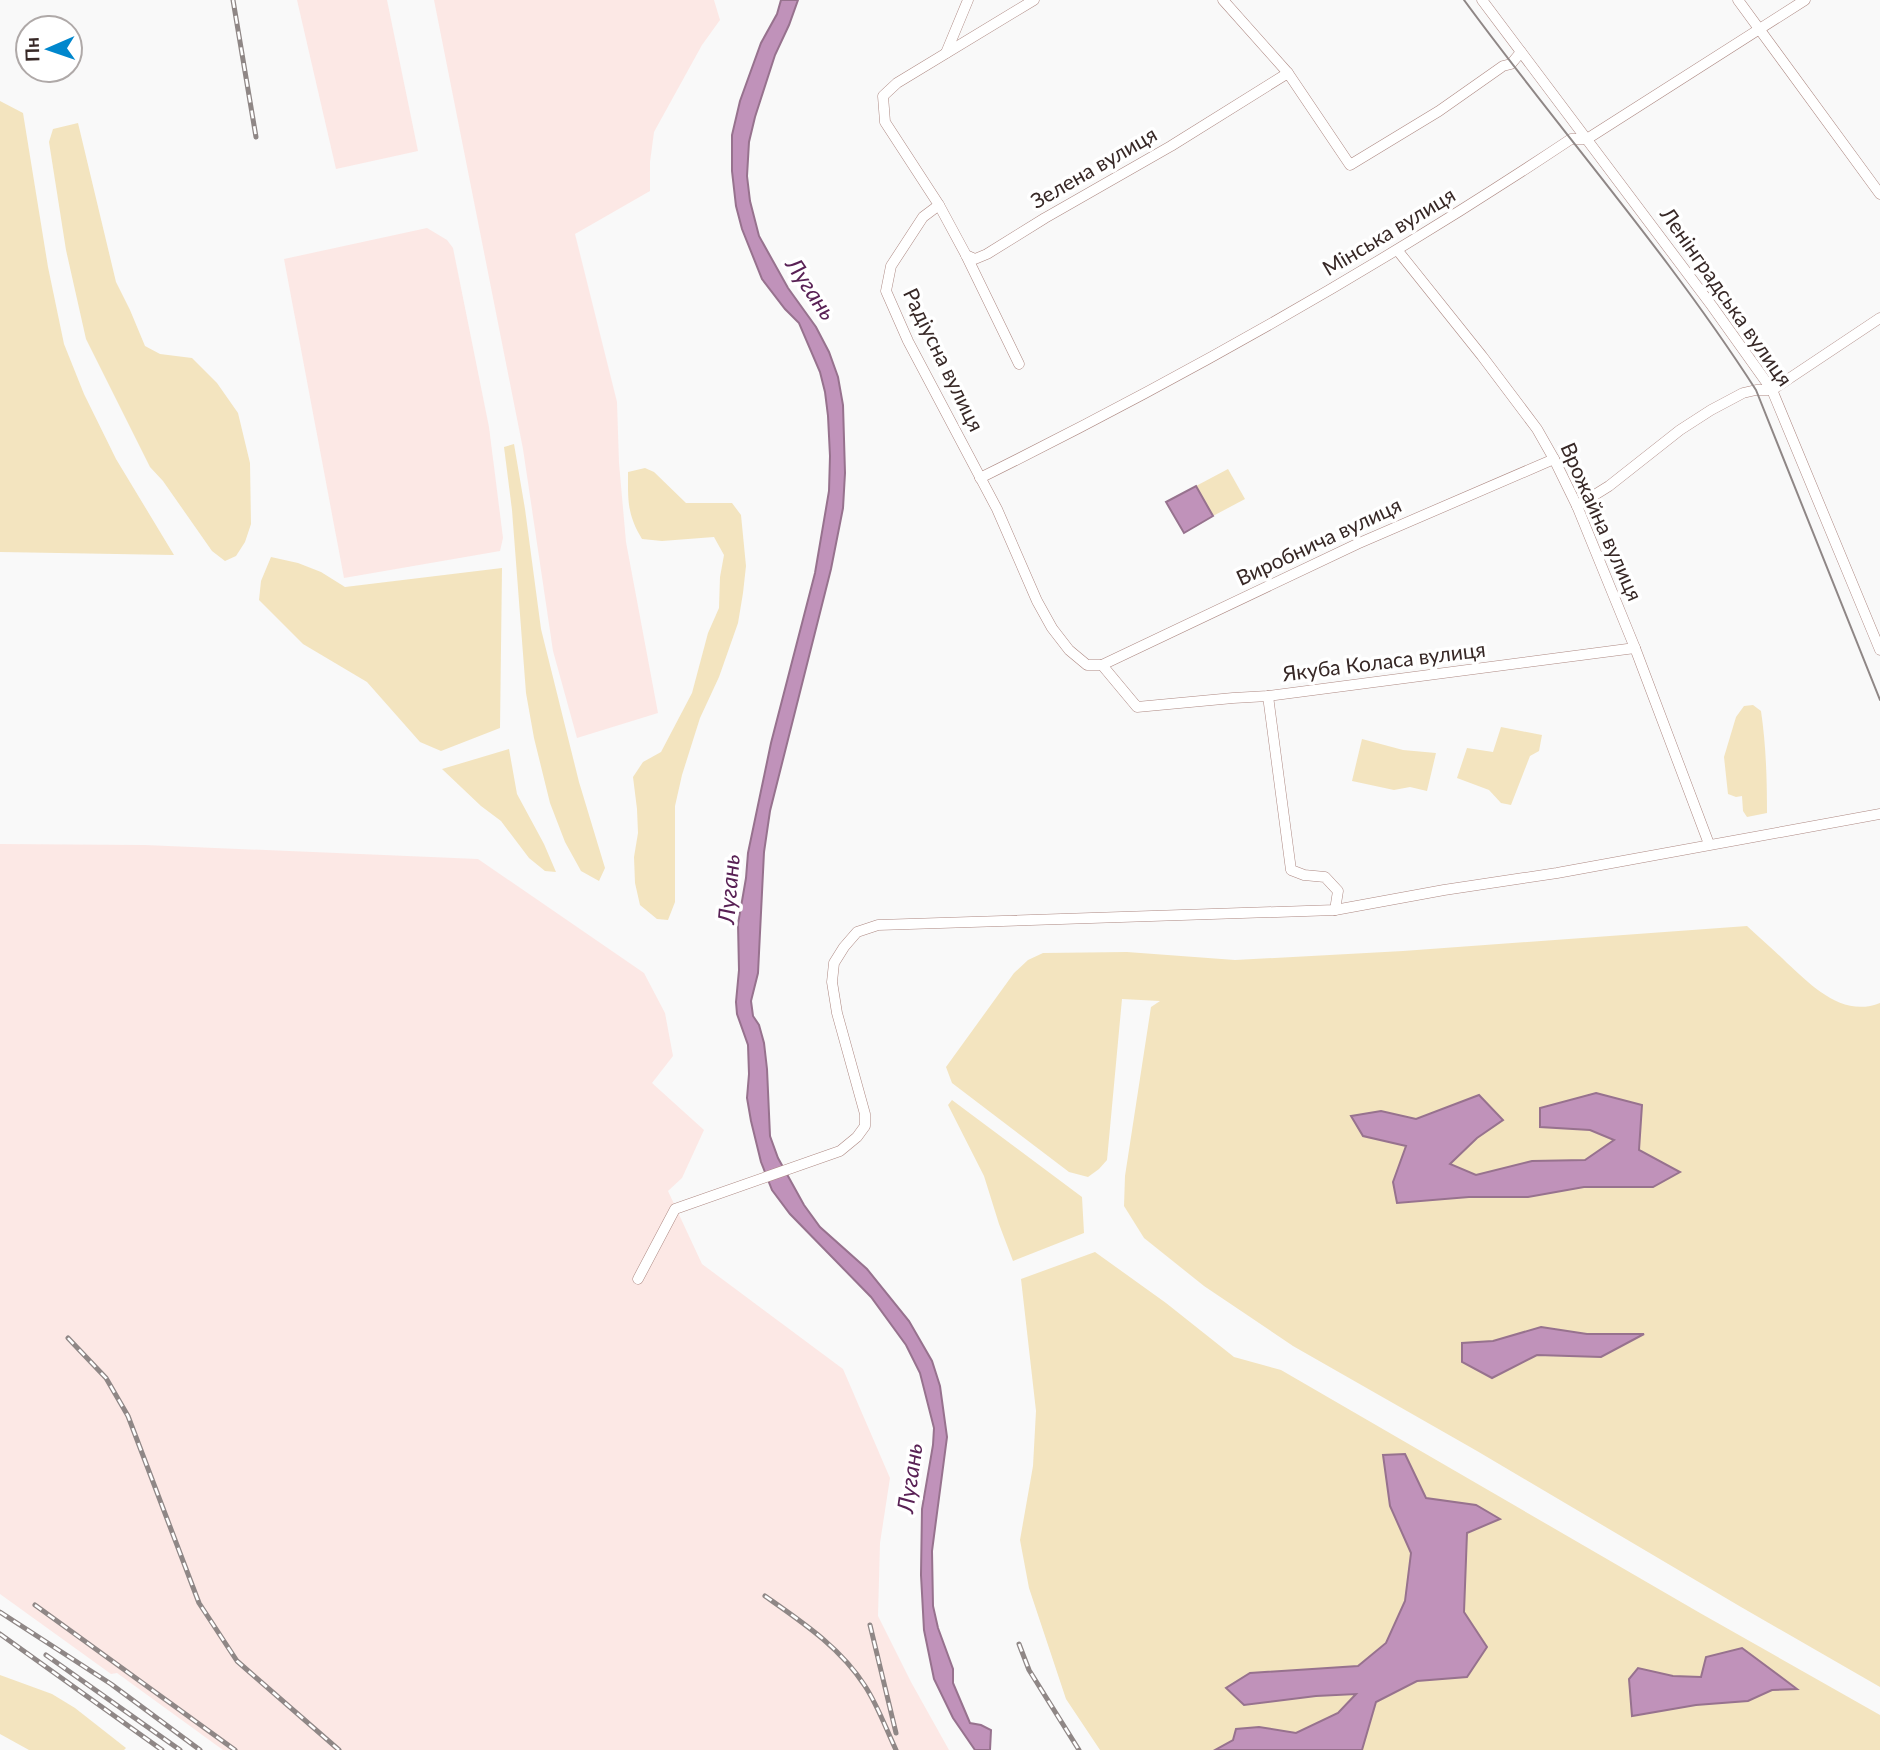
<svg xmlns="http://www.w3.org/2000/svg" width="1880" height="1750" font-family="Lato,sans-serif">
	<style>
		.built { fill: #fce8e5 }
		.green { fill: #f3e4bf }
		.water { fill: #c092ba; stroke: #97728e; stroke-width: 2 }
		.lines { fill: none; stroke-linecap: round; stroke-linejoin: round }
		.minor-casing { stroke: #ad8882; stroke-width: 11 }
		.minor { stroke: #fff; stroke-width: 10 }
		.tram { stroke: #8f8786; stroke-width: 2 }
		.rail-casing { stroke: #8f8786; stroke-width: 5 }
		.rail { stroke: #fff; stroke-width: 2.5; stroke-dasharray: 8; stroke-linecap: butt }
		.labels { text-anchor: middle; stroke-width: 7; stroke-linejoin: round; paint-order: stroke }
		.street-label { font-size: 21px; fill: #372826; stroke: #fff }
		.water-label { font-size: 23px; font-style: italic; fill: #592155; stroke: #fff }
	</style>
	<rect width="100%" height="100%" fill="#f9f9f9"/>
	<!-- built -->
	<g class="built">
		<path d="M 297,0 L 387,0 L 418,151 L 336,169 Z"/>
		<path d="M 434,0 L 714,0 L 720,20 L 702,45 L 654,132 L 650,162 L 650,191 L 575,234 L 617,402 L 619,463 L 626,542 L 658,713 L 577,738 L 553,651 L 523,449 Z"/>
		<path d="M 427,228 L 447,240 L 453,248 L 489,427 L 503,538 L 500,551 L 344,578 L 284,259 Z"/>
		<path d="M 0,844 L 145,845 L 478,859 L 644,973 L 665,1013 L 673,1056 L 652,1083 L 704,1130 L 682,1178 L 668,1191 L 702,1264 L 843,1369 L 890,1478 L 880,1543 L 878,1616 L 911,1682 L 949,1750 L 223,1750 L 117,1673 L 111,1674 L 0,1594 Z"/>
	</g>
	<!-- green -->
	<g class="green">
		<path d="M 0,101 L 23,113 L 48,267 L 64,344 L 84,394 L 116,459 L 174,555 L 0,552 Z"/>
		<path d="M 78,123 L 116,282 L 130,310 L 145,346 L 160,354 L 192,358 L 217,383 L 238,413 L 250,463 L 251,524 L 245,542 L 236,556 L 225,561 L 212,551 L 163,481 L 150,467 L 86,339 L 66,250 L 49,142 L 53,129 Z"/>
		<path d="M 514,444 L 525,509 L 541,629 L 579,782 L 605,868 L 599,881 L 581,871 L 565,842 L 550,803 L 534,738 L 526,693 L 512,510 L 504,447 Z"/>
		<path d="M 645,468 L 654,472 L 686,503 L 732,503 L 741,515 L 746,566 L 743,593 L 738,623 L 719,677 L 700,718 L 682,775 L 675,806 L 675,902 L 668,920 L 657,919 L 640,905 L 635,883 L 634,857 L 638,833 L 637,809 L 633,777 L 643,762 L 661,752 L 692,693 L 708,633 L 719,608 L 720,577 L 724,555 L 714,537 L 662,541 L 642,539 C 627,514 628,501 628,472 Z"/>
		<path d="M 1228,469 L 1245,499 L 1213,516 L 1196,486 Z"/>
		<path d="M 271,557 L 298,563 L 321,572 L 345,587 L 502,568 L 500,728 L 441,751 L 420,742 L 367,682 L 303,644 L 259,600 L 261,581 Z"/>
		<path d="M 1753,705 L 1761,711 C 1766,745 1767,778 1767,813 L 1747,817 L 1743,811 L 1742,796 L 1736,797 L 1728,794 L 1724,757 L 1736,717 L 1744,706 Z"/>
		<path d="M 1501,727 L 1542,735 L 1539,751 L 1530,756 L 1511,805 L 1501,803 L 1489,790 L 1457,778 L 1467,748 L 1493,752 Z"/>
		<path d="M 1362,739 L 1403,750 L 1436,753 L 1427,791 L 1410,787 L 1394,790 L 1352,781 Z"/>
		<path d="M 509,749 L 517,794 L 544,844 L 556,872 L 545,871 L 529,858 L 501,821 L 481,806 L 442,769 Z"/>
		<path d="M 1747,926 C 1760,938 1774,950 1787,963 C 1812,986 1843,1018 1880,1003 L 1880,1687 L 1741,1607 L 1477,1451 L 1293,1346 L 1204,1286 L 1144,1238 L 1124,1206 L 1125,1176 L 1151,1007 L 1160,1001 L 1122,999 L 1107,1160 L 1099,1169 L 1088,1177 L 1069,1172 L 952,1083 L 946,1067 L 1014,973 L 1028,960 L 1043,953 L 1127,952 L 1235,960 L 1403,951 Z"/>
		<path d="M 952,1100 L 1082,1197 L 1084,1233 L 1013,1261 L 999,1224 L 984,1176 L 948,1105 Z"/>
		<path d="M 1095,1252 L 1166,1303 L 1234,1357 L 1281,1370 L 1700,1613 L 1880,1715 L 1880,1750 L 1100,1750 L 1066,1699 L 1029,1588 L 1020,1540 L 1033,1466 L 1036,1411 L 1021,1279 Z"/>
		<path d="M 0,1675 L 52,1694 L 75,1708 L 126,1748 L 124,1750 L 29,1750 L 0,1734 Z"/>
	</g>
	<!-- water -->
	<g class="water">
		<path d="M 781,0 L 798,0 L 789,25 L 775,55 L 755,117 L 749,142 L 747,176 L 750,201 L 759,236 L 788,288 L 816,327 L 829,352 L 838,377 L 843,405 L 845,473 L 843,508 L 831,569 L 770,811 L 764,852 L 758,973 L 751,1001 L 753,1016 L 759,1025 L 764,1043 L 767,1069 L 770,1136 L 778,1158 L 804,1205 L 820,1227 L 867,1269 L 909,1321 L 932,1361 L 940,1386 L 947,1437 L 932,1551 L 933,1606 L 938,1628 L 953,1669 L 953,1683 L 970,1723 L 981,1725 L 991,1730 L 990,1750 L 975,1750 L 953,1718 L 934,1679 L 924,1630 L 921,1575 L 922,1509 L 933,1445 L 934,1428 L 920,1373 L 906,1345 L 871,1297 L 790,1214 L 772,1190 L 761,1162 L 751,1121 L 747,1098 L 749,1074 L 748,1045 L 737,1014 L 736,1002 L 739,970 L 738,924 L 746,878 L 748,853 L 771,743 L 815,573 L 829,491 L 830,456 L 828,416 L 825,392 L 820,372 L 799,323 L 785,309 L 762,279 L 742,229 L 736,206 L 732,171 L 732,135 L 740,101 L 761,43 L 777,14 Z"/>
		<path d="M 1196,486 L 1213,516 L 1184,533 L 1166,502 Z"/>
		<path d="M 1596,1093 L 1642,1105 L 1639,1150 L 1680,1172 L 1653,1187 L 1584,1187 L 1528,1197 L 1469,1197 L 1397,1203 L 1393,1182 L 1406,1146 L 1363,1136 L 1351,1116 L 1381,1111 L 1416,1119 L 1479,1095 L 1503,1120 L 1477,1138 L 1450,1164 L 1476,1175 L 1532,1161 L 1585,1160 L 1614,1140 L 1590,1130 L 1540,1127 L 1540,1108 Z"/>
		<path d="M 1541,1327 L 1587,1334 L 1644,1334 L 1601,1357 L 1537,1355 L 1492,1378 L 1462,1362 L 1462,1343 L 1493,1341 Z"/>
		<path d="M 1405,1454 L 1426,1498 L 1476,1505 L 1500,1519 L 1467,1533 L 1464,1612 L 1487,1647 L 1467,1677 L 1417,1681 L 1376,1702 L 1362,1750 L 1215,1750 L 1233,1740 L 1236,1729 L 1259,1727 L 1296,1733 L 1338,1713 L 1356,1694 L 1316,1696 L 1244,1705 L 1226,1688 L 1250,1673 L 1358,1666 L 1386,1643 L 1405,1601 L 1411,1553 L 1390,1506 L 1383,1455 Z"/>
		<path d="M 1742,1648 L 1797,1689 L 1772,1690 L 1748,1701 L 1696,1705 L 1632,1716 L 1629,1679 L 1638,1668 L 1673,1676 L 1701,1677 L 1706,1657 Z"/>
	</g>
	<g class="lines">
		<!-- minor casing -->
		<g class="minor-casing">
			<g id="minor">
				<path d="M 1034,0 L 897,83 L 883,96 L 885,122 L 939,205 L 923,217 L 891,266 L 886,291 L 908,341 L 997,509 L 1037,601 L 1052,628 L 1069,650 L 1087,665 L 1102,665 L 1137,707 L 1233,698 L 1268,696 L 1635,648"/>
				<path d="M 1223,0 L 1288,73"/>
				<path d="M 1482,0 L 1712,306 L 1772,390 L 1880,650"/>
				<path d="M 1738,0 L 1880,194"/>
				<path d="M 946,53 L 968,0"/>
				<path d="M 939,205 L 966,255 L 975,259 L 987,254 L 1045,218 L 1171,146 L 1288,73 L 1350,165 L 1439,111 L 1503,66 L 1511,64 L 1521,52"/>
				<path d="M 1398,251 L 1482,356 L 1537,429 L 1554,459 L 1577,506 L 1635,648 L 1709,844"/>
				<path d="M 966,255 L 1019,364"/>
				<path d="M 980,478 C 1184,377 1382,265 1571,139 L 1587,139 L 1805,0"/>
				<path d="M 1577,506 L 1609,486 L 1680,430 L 1711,410 L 1743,393 L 1756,390 L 1772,390 L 1880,318"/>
				<path d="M 1102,665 L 1357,544 L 1554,459"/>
				<path d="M 1268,696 L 1291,870 L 1304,875 L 1325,877 L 1338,891 L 1335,910"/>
				<path d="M 638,1279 L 675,1209 L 840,1151 L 857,1137 L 865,1126 L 865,1114 L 837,1013 L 832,982 L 834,963 L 844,947 L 857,932 L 878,925 L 1335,910 L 1444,890 L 1557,873 L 1880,814"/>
			</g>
		</g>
		<!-- minor -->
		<use href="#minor" class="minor"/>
		<!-- tram -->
		<path class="tram" d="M 1464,0 C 1560,131 1668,253 1756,390 L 1880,700"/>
		<!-- rail casing -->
		<g class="rail-casing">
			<g id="rail">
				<path d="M 233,0 L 256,137"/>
				<path d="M 68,1338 L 106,1378 L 128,1416 L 199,1603 L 237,1661 L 339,1750"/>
				<path d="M 765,1596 C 802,1622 840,1647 865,1686 C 878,1706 886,1729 896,1750"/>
				<path d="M 35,1605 L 235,1750"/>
				<path d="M 0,1612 L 111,1684 L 200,1750"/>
				<path d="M 870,1625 L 896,1733"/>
				<path d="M 0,1634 L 162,1750"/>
				<path d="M 1019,1644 L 1029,1670 L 1079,1750"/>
				<path d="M 46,1655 L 180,1750"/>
			</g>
		</g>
		<!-- rail -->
		<use href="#rail" class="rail"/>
	</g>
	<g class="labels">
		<!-- street labels -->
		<g class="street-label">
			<text transform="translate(1094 168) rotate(-30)" y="7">Зелена вулиця</text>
			<text transform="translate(1389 232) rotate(-31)" y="7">Мінська вулиця</text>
			<text transform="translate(1726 297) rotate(55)" y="7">Ленінградська вулиця</text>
			<text transform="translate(943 360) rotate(64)" y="7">Радіусна вулиця</text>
			<text transform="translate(1601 522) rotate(66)" y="7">Врожайна вулиця</text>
			<text transform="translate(1319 542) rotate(-25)" y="7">Виробнича вулиця</text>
			<text transform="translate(1384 662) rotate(-7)" y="7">Якуба Коласа вулиця</text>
		</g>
		<!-- water labels -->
		<g class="water-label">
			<text transform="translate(811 289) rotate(56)" y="8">Лугань</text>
			<text transform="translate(729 889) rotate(-85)" y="8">Лугань</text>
			<text transform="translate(910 1478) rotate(-82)" y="8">Лугань</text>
		</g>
	</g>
	<!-- north arrow -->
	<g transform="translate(49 49) rotate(268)"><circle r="33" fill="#ffffff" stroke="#afa9a8" stroke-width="2"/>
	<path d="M0-5L12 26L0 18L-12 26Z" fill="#0087cd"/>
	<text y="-10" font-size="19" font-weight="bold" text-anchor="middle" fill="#372826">Пн</text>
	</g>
</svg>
